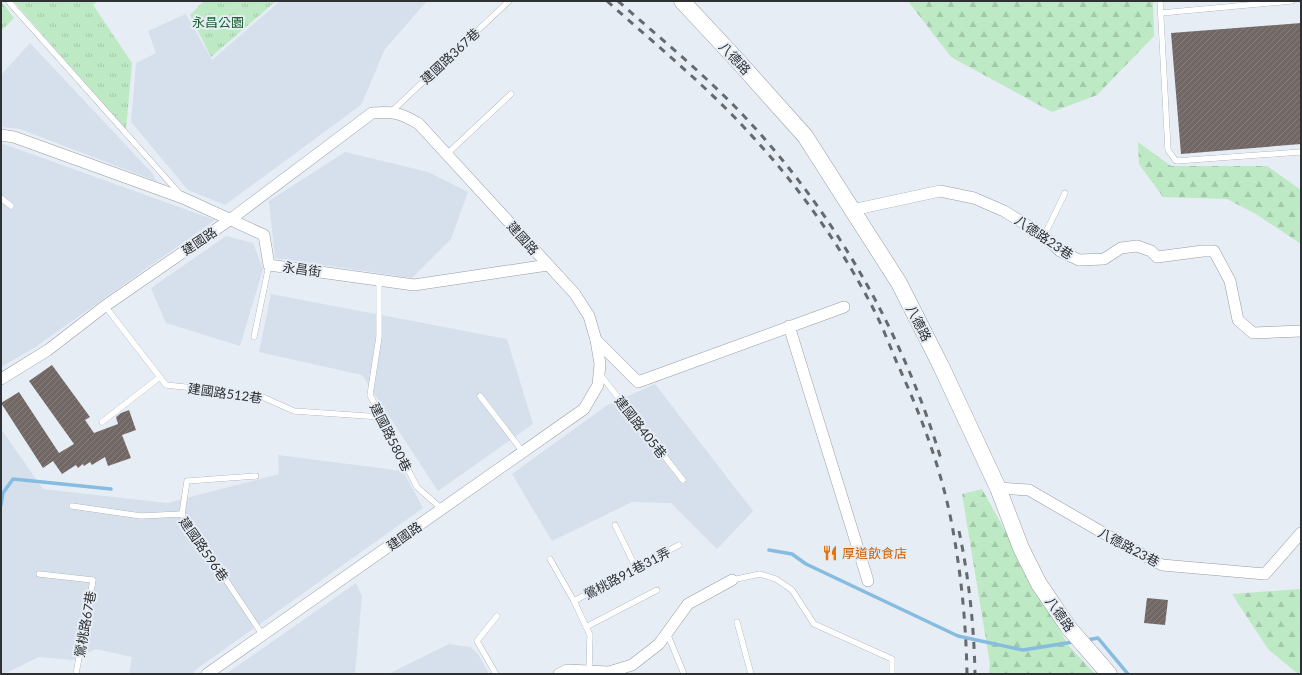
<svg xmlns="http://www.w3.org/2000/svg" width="1302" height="675" font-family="Lato,'Noto Sans TC',sans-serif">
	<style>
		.built { fill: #d5e0ec }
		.grass { fill: url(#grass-tufts) }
		.forest { fill: url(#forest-firs) }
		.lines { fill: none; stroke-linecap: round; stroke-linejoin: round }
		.stream { stroke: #85bce0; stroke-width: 3.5 }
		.building { fill: url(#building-hatch) }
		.service-casing { stroke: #969ca3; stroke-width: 6 }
		.minor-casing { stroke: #969ca3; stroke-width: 12 }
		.secondary-casing { stroke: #969ca3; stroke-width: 17 }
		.service { stroke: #fff; stroke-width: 5.5 }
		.minor { stroke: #fff; stroke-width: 11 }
		.secondary { stroke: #fff; stroke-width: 16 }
		.rail { stroke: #666a6e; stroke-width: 3; stroke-dasharray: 7 7; stroke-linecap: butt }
		.labels { text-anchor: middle; stroke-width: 4; stroke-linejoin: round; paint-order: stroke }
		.park-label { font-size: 13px; fill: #1d6432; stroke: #e7edf5 }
		.street-label { font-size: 13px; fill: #2e3134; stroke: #e7edf5 }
		.food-label { font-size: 13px; fill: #c56008; stroke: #e7edf5; text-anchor: start }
	</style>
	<defs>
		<pattern id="grass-tufts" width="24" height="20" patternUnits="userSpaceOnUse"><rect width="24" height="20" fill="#bde9c4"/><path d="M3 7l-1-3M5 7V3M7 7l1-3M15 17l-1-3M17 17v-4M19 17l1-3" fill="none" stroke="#a3c8a9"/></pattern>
		<pattern id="forest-firs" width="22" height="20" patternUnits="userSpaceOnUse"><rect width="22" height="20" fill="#bde9c4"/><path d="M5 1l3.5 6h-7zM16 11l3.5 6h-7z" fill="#a3c8a9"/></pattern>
		<pattern id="building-hatch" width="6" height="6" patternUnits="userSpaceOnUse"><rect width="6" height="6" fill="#716865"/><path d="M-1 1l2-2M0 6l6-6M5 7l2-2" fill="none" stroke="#857e7c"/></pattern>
	</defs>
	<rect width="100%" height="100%" fill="#e7edf5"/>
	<!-- built -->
	<g class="built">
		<path d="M 280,1 L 427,1 L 385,49 L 361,105 L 225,205 L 188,190 L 131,122 L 136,63 L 156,53 L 148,31 L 186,14 L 212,60 Z"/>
		<path d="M 30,43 L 153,174 L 156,181 L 20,129 L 1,127 L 1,75 Z"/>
		<path d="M 1,143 L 215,220 L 34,348 L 1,367 Z"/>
		<path d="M 345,152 L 428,172 L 468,192 L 451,239 L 412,278 L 275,258 L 269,201 Z"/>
		<path d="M 226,236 L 253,243 L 263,269 L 240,346 L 166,323 L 151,288 Z"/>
		<path d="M 271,294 L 507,339 L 533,424 L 438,491 L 362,375 L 259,352 Z"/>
		<path d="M 655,384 L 753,511 L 717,549 L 671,503 L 632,502 L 552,541 L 512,474 L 606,406 Z"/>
		<path d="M 1,429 L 43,489 L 167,503 L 279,474 L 278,455 L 403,471 L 423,508 L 198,668 L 192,674 L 129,674 L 132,657 L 96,649 L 73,660 L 39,657 L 4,674 L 1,674 Z"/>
		<path d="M 356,583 L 362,596 L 355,674 L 226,674 Z"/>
		<path d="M 449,644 L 470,647 L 478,654 L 489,674 L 388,674 Z"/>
	</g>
	<!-- grass -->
	<g class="grass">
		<path d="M 1,1 L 14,18 L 1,31 Z"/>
		<path d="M 13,1 L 98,1 L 93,5 L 132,63 L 126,130 Z"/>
		<path d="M 204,1 L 276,1 L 211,57 L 190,15 Z"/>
	</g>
	<!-- forest -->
	<g class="forest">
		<path d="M 908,1 L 1153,1 L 1154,36 L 1097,95 L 1052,112 L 951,57 Z"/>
		<path d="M 1138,142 L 1171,166 L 1267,166 L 1301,190 L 1301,244 L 1256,214 L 1227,199 L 1163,197 L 1139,164 Z"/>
		<path d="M 982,489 L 1068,645 L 1095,674 L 989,674 L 990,664 L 962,494 Z"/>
		<path d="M 1301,589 L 1301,674 L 1298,674 L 1268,649 L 1232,594 Z"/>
	</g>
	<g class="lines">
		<!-- stream -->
		<g class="stream">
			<path d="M 1,505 L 3,493 L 13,479 L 111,489"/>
			<path d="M 769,550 L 792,554 L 806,564 L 958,636 L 1023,650 L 1073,642"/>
			<path d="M 1087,640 L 1098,638 L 1128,674"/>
		</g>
	</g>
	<!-- building -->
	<g class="building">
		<path d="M 1301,23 L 1301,144 L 1181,154 L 1171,33 Z"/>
		<path d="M 52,365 L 90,417 L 85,420 L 94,433 L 118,424 L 116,417 L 121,413 L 129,410 L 136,430 L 122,435 L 131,458 L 108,466 L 105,457 L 92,465 L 90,462 L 84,466 L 83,464 L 78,468 L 76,465 L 62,474 L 53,461 L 43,468 L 1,403 L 19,392 L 59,453 L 74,444 L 29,381 Z"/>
		<path d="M 1147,598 L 1168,600 L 1165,625 L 1144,623 Z"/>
	</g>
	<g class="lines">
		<!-- service casing -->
		<g class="service-casing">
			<g id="service">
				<path d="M 8,1 L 180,194"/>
				<path d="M 1160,1 L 1168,150 L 1176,161 L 1301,152"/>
				<path d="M 1161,13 L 1292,1"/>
				<path d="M 391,112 L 509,1"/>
				<path d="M 447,154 L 511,94"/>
				<path d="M 1,198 L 11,206"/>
				<path d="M 1044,236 L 1065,193"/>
				<path d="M 379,280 L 379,337 L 370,395 L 417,487 L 442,509"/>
				<path d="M 105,306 L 166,385 L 258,395 L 294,411 L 381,417"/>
				<path d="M 254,337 L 269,265"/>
				<path d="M 599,373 L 683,480"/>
				<path d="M 480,396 L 523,452"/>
				<path d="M 102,422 L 160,377"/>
				<path d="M 72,506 L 141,516 L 182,514 L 262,634"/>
				<path d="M 182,514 L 187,481 L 256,476"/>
				<path d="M 615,525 L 636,568"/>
				<path d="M 550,559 L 574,601"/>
				<path d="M 39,574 L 93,580 L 76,674"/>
				<path d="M 732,580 L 760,574 L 776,579 L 792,590 L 814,624 L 892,659 L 892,674"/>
				<path d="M 737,622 L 751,674"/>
				<path d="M 586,627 L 657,590"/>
				<path d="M 667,633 L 684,674"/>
				<path d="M 589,671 L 590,635 L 574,601 L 679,545"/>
				<path d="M 496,674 L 477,641 L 497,616"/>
			</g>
		</g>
		<!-- minor casing -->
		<g class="minor-casing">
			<g id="minor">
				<path d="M 1,135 L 14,137 L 183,198 L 264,235 L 269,265 L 414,285 L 548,265"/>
				<path d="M 852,210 L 940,191 L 974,198 L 1004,211 L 1044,236 L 1060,251 L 1079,260 L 1104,259 L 1121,248 L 1137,246 L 1151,251 L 1157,257 L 1203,251 L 1214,251 L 1230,281 L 1238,320 L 1253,333 L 1301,331"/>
				<path d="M 789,326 L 868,581"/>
				<path d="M 596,340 L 638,382 L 844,307"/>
				<path d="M 1,379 L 48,350 L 105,306 L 231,219 L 372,113 C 393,111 401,113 419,124 L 575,294 L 589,316 L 596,340 L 600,364 L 598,385 L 584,409 L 207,674"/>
				<path d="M 998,488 L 1029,490 L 1105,534 L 1162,565 L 1265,574 L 1301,533"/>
				<path d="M 559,674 L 567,670 L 609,672 L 632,665 L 659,644 L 688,604 L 732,580"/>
			</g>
		</g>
		<!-- secondary casing -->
		<g class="secondary-casing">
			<path id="secondary" d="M 682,1 L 737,60 L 805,136 L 899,283 L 941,366 L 998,488 L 1021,548 L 1039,584 L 1069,628 L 1109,674"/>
		</g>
		<!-- service -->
		<use href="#service" class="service"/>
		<!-- minor -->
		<use href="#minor" class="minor"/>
		<!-- secondary -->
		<use href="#secondary" class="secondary"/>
		<!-- rail -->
		<g class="rail">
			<path d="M 607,1 C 656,45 708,87 752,136 C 800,188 843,249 875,312 C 883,328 890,346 897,363 C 920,413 940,465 951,520 C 961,571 966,622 967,674"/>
			<path d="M 618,1 C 660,38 704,74 743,115 C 835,213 902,331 941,459"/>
			<path d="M 959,531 C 969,578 974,626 975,674"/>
		</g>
	</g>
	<!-- icons -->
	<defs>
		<g id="restaurant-bare" transform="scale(1.2)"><path d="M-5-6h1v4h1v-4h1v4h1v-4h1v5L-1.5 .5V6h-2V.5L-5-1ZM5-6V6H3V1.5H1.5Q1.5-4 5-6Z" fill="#e8710a" stroke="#e7edf5" stroke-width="2.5" paint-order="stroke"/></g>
	</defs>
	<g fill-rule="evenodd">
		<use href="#restaurant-bare" x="830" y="553"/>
	</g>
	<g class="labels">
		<!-- park labels -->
		<g class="park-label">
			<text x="218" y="27">永昌公園</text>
		</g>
		<!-- street labels -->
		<g class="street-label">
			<text transform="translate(450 56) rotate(-43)" y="5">建國路367巷</text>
			<text transform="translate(735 58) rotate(47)" y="5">八德路</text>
			<text transform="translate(1044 237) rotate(34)" y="5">八德路23巷</text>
			<text transform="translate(523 238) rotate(48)" y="5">建國路</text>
			<text transform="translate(199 241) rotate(-34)" y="5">建國路</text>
			<text transform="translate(302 269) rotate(8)" y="5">永昌街</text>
			<text transform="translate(919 323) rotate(63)" y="5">八德路</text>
			<text transform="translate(225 393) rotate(8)" y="5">建國路512巷</text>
			<text transform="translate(641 427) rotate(52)" y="5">建國路405巷</text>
			<text transform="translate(391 437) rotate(63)" y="5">建國路580巷</text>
			<text transform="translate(404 536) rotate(-35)" y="5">建國路</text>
			<text transform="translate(1129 547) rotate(28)" y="5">八德路23巷</text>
			<text transform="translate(204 549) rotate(55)" y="5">建國路596巷</text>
			<text transform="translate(627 573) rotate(-28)" y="5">鶯桃路91巷31弄</text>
			<text transform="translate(1060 614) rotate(55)" y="5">八德路</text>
			<text transform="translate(85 624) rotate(-80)" y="5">鶯桃路67巷</text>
		</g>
		<!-- food labels -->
		<g class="food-label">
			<text x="842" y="558">厚道飲食店</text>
		</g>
	</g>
	<!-- border -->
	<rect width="1302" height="675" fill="none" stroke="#2e3134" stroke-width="4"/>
</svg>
